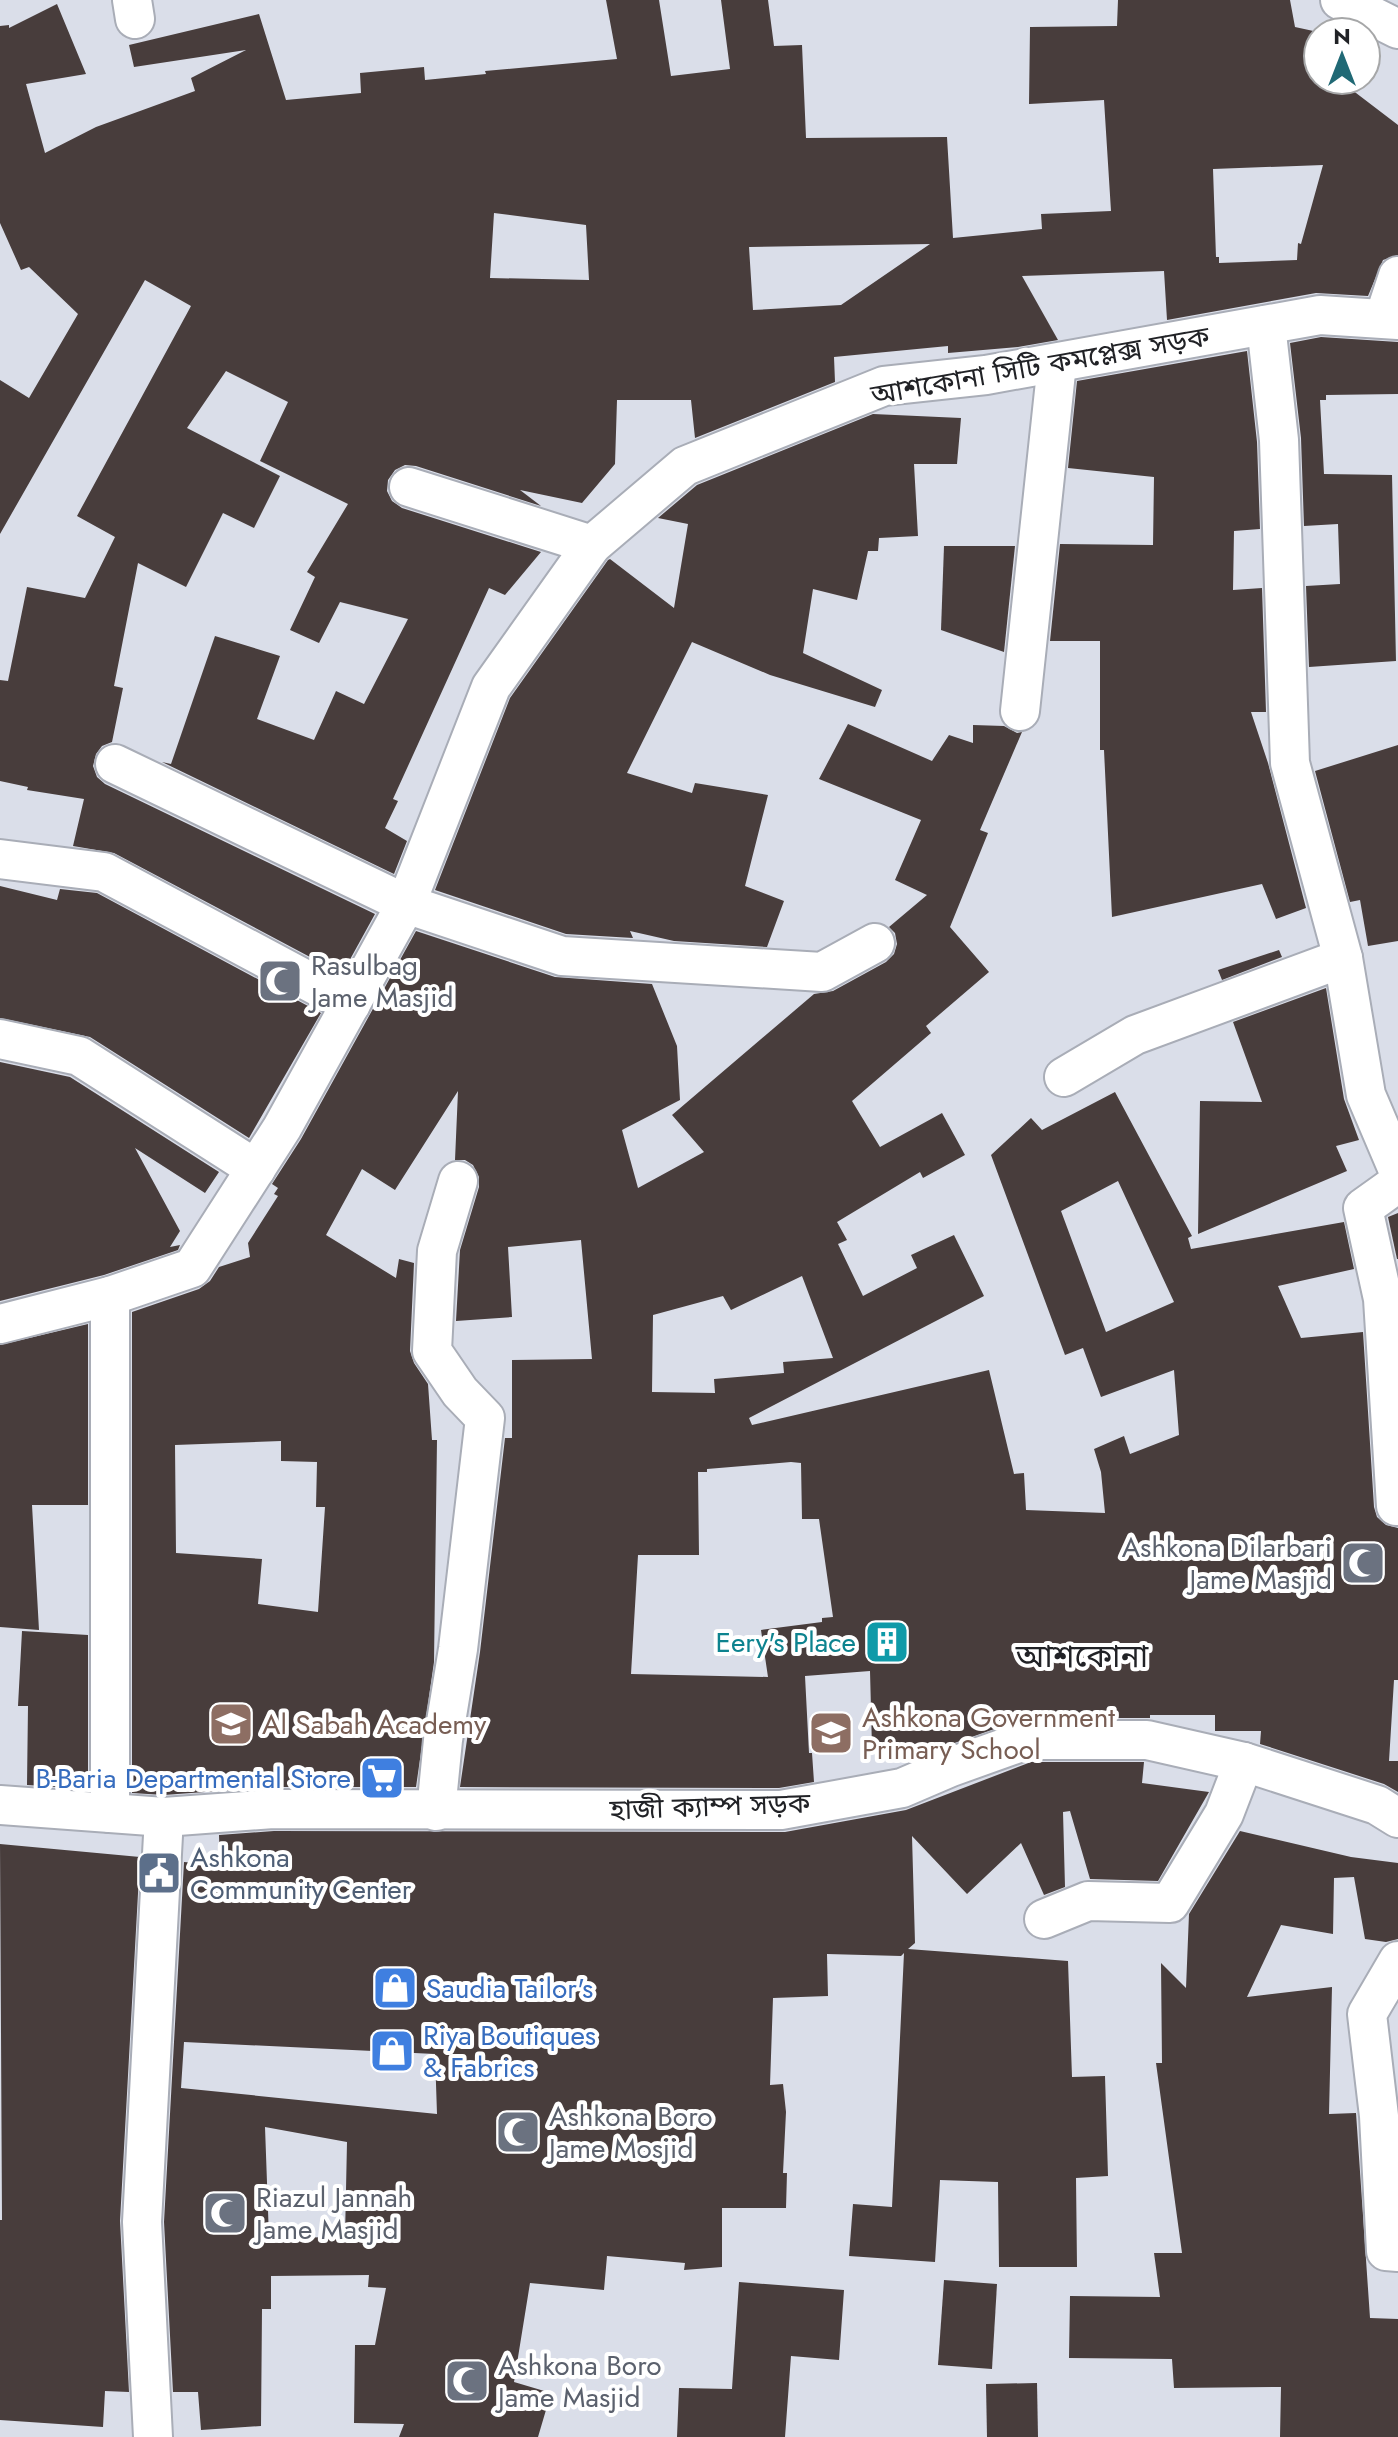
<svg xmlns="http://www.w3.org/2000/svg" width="1398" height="2437" font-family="Jost,'Noto Sans Bengali',sans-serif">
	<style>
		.building { fill: #483d3c; fill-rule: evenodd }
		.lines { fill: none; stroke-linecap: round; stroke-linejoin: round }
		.minor-casing { stroke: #a9adb7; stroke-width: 42 }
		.minor { stroke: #fff; stroke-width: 38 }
		.labels { text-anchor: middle; stroke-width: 8; stroke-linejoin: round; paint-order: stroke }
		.street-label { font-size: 28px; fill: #212226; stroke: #fff }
		.worship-label { font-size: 28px; fill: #5b616d; stroke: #fff; text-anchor: start }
		.culture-label { font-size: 28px; fill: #0d838f; stroke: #fff; text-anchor: end }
		.education-label { font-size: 28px; fill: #785e54; stroke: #fff; text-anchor: start }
		.shop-label { font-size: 28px; fill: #366cbe; stroke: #fff; text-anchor: start }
		.service-label { font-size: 28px; fill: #4e5e75; stroke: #fff; text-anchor: start }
		.quarter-label { font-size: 32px; fill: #212226; stroke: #fff }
	</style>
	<rect width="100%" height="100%" fill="#dadee9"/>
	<!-- building -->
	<g class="building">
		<path d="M 606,0 L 659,0 L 671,76 L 730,69 L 721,0 L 768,0 L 774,46 L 802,45 L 806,138 L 947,137 L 953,238 L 1042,229 L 1041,214 L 1111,211 L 1104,100 L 1029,104 L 1030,27 L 1117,26 L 1118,0 L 1290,0 L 1295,27 L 1318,32 L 1311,58 L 1318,64 L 1318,80 L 1339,80 L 1398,125 L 1398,255 L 1383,260 L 1368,296 L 1316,293 L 1167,320 L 1164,271 L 1022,276 L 1058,340 L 1018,347 L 948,353 L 948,346 L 834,357 L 835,382 L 695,438 L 691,400 L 617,400 L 615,464 L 582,503 L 520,490 L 541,506 L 416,466 L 405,465 L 395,470 L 388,480 L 387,491 L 392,501 L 402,508 L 541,552 L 505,595 L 489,588 L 393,799 L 398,801 L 385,828 L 407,841 L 394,874 L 162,762 L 171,764 L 215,636 L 280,656 L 257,719 L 314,740 L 336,691 L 364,704 L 408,619 L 340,602 L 319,643 L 290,630 L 315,577 L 307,572 L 348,504 L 260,461 L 288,402 L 226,371 L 187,428 L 280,476 L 254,528 L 223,513 L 186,587 L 138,563 L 114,686 L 123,688 L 112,742 L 102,746 L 96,754 L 93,766 L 97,777 L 105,784 L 375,914 L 342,974 L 114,853 L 73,846 L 84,799 L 27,790 L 28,787 L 0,781 L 0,680 L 8,681 L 27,587 L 85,598 L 115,537 L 77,516 L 191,306 L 145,280 L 0,534 L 0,380 L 29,398 L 78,314 L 29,267 L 21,270 L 0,223 L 0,26 L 9,25 L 9,28 L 57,4 L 86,74 L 26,84 L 45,153 L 96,127 L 195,91 L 191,78 L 246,50 L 134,67 L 129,45 L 259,14 L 286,100 L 361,93 L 360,73 L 424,67 L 425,80 L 486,74 L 485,71 L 617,59 ZM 1323,165 L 1301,244 L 1298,243 L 1297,260 L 1219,263 L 1219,257 L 1216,257 L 1213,169 ZM 494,213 L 586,225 L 589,280 L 490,278 ZM 930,244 L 841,305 L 753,310 L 749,247 Z"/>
		<path d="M 1321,337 L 1398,342 L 1398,394 L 1326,395 L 1326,400 L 1320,400 L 1324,474 L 1392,475 L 1396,661 L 1309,667 L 1306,586 L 1340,584 L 1338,524 L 1304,526 L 1301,438 L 1290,343 Z"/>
		<path d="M 1247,351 L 1257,442 L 1260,529 L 1234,531 L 1233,590 L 1262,588 L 1266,712 L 1251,712 L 1268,763 L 1306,908 L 1276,919 L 1262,884 L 1112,917 L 1104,750 L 1100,750 L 1100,641 L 1050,641 L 1060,544 L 1153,545 L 1154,477 L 1068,468 L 1077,381 Z"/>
		<path d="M 873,414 L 961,418 L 957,464 L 914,464 L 918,536 L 879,538 L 878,551 L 868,551 L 857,600 L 813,589 L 803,653 L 882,690 L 875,707 L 770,675 L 692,642 L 627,773 L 692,793 L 695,783 L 768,795 L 745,886 L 784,901 L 767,947 L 674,941 L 630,931 L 633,938 L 566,934 L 435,890 L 510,698 L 608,560 L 610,559 L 674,608 L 688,524 L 658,518 L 697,485 Z"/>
		<path d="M 944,546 L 1015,546 L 1004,652 L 941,630 Z"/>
		<path d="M 848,724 L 932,761 L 949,735 L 973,743 L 973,725 L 1004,726 L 1017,733 L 1022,732 L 980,830 L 988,833 L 950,927 L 989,972 L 926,1026 L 931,1033 L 852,1101 L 880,1147 L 942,1113 L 965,1155 L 923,1178 L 920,1172 L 837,1222 L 847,1240 L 838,1244 L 863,1296 L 917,1268 L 911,1255 L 954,1235 L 984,1296 L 749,1418 L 752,1425 L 989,1370 L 1014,1474 L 1024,1473 L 1026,1510 L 1105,1513 L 1101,1472 L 1094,1449 L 1124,1436 L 1130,1454 L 1179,1435 L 1174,1370 L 1101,1397 L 1083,1348 L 1065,1355 L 991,1155 L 1031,1118 L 1042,1130 L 1115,1092 L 1192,1236 L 1188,1238 L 1191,1249 L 1344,1222 L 1354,1269 L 1278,1286 L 1301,1338 L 1363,1332 L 1374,1507 L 1377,1517 L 1386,1525 L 1398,1528 L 1398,1680 L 1394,1680 L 1389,1761 L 1398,1761 L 1398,1792 L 1384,1784 L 1260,1744 L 1261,1731 L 1215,1731 L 1215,1715 L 1150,1715 L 1150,1718 L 1026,1718 L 943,1747 L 872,1748 L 870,1671 L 805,1676 L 809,1753 L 812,1753 L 814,1782 L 779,1788 L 460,1787 L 480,1652 L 505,1438 L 512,1438 L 512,1360 L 592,1359 L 581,1240 L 508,1247 L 512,1317 L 456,1321 L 460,1250 L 479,1187 L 479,1177 L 473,1165 L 465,1160 L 455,1160 L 458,1091 L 395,1190 L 362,1169 L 326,1235 L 396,1278 L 399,1259 L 414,1263 L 410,1351 L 414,1363 L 428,1384 L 432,1440 L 437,1440 L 434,1662 L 416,1787 L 273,1787 L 164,1795 L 132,1793 L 132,1312 L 199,1289 L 210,1281 L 219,1267 L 250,1257 L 248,1243 L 278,1196 L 274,1194 L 278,1188 L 272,1184 L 301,1139 L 416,931 L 555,977 L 652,984 L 677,1046 L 680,1100 L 622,1130 L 638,1188 L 704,1152 L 672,1115 L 814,994 L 833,991 L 886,962 L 894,954 L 897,944 L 895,933 L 889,927 L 927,895 L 895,880 L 921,820 L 819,779 ZM 1118,1181 L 1174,1302 L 1106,1332 L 1061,1211 ZM 802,1276 L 833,1358 L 783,1362 L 784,1373 L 714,1379 L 715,1393 L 652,1392 L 653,1315 L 723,1296 L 731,1310 ZM 281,1441 L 281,1461 L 317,1462 L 316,1507 L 325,1507 L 318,1612 L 258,1604 L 262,1559 L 176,1553 L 175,1445 ZM 791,1462 L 801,1463 L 802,1519 L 819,1519 L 833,1617 L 822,1618 L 822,1622 L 761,1630 L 768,1677 L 631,1674 L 638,1555 L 699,1555 L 698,1472 L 707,1472 L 707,1469 Z"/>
		<path d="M 1398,745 L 1398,941 L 1368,946 L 1360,900 L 1350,902 L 1315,771 Z"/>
		<path d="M 0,886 L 57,900 L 60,889 L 97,893 L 321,1013 L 249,1138 L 90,1037 L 0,1018 Z"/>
		<path d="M 1279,950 L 1282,957 L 1222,980 L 1218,970 Z"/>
		<path d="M 1326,988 L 1344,1099 L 1359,1140 L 1336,1146 L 1347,1171 L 1198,1234 L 1200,1101 L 1262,1102 L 1233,1022 Z"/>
		<path d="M 0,1062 L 70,1077 L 219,1172 L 205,1193 L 135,1148 L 180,1231 L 170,1247 L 180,1245 L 178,1250 L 104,1275 L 0,1301 Z"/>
		<path d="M 1398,1213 L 1398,1259 L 1397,1259 L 1388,1217 Z"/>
		<path d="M 88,1324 L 88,1505 L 32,1505 L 39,1630 L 0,1627 L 0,1345 Z"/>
		<path d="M 22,1631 L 88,1635 L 88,1789 L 27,1785 L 28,1706 L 18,1706 Z"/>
		<path d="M 1031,1762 L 1144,1762 L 1142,1783 L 1209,1792 L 1158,1881 L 1090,1879 L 1070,1811 L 1063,1812 L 1065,1887 L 1044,1895 L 1021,1843 L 967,1894 L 912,1836 L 915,1943 L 908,1949 L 1068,1961 L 1072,2077 L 1105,2076 L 1108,2176 L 1076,2178 L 1077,2267 L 999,2267 L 998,2182 L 940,2180 L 935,2262 L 849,2256 L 853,2204 L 892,2207 L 904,1953 L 901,1956 L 827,1954 L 828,1996 L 773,1998 L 770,2085 L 783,2084 L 786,2112 L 783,2173 L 787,2173 L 786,2208 L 722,2208 L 722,2267 L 684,2270 L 685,2263 L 607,2256 L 604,2290 L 530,2283 L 514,2382 L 551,2393 L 538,2437 L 399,2437 L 404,2424 L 354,2423 L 355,2345 L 375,2345 L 386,2288 L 368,2287 L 369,2275 L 271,2276 L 271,2309 L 262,2309 L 261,2426 L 201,2430 L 198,2392 L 173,2392 L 164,2222 L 184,1862 L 220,1865 L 219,1835 L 274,1831 L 785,1832 L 906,1810 ZM 184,2042 L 435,2054 L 437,2114 L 181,2088 ZM 265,2127 L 347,2142 L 345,2237 L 269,2238 Z"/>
		<path d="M 1240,1831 L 1351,1857 L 1398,1863 L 1398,1939 L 1386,1942 L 1365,1939 L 1354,1877 L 1334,1878 L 1333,1934 L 1281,1925 L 1247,1997 L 1332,1987 L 1329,2114 L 1356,2113 L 1370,2318 L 1398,2319 L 1398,2437 L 1280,2437 L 1281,2387 L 1174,2388 L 1172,2359 L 1069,2358 L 1070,2296 L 1160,2297 L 1154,2253 L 1182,2253 L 1156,2063 L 1162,2063 L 1161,1963 L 1186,1988 L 1189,1914 Z"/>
		<path d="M 0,1844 L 140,1857 L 120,2221 L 129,2392 L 105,2391 L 103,2427 L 0,2420 L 0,2220 L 2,2220 Z"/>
		<path d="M 944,2280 L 997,2284 L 992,2369 L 938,2365 Z"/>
		<path d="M 739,2282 L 844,2290 L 839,2360 L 791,2356 L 785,2437 L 677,2437 L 679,2388 L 732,2389 Z"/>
		<path d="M 1037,2383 L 1038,2437 L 987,2437 L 986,2384 Z"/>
	</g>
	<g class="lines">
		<!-- minor casing -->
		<g class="minor-casing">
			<g id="minor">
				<path d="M 132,0 L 135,19"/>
				<path d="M 1340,0 L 1398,29"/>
				<path d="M 1384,318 L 1398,276"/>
				<path d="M 1266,325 L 1279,440 L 1290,763 L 1343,958 L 1366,1095 L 1398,1170"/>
				<path d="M 409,487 L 592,545"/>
				<path d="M 1020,711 L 1057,363"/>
				<path d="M 115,764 L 406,904 L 562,956 L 822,972 L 875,943"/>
				<path d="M 0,859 L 104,872 L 351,1004"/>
				<path d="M 0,1039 L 79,1056 L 256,1169"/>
				<path d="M 1064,1077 L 1135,1035 L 1343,958"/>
				<path d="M 0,1324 L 110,1296 L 192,1268 L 282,1128 L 406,904 L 491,687 L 592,545 L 685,466 L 884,386 L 986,375 L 1320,315 L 1398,320"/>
				<path d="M 1396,1506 L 1383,1299 L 1363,1208 L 1398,1183"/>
				<path d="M 0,1805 L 164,1817 L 273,1809 L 781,1810 L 902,1788 L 951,1767 L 1027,1740 L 1147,1740 L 1244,1762 L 1377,1805 L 1398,1818"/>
				<path d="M 436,1811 L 443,1740 L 458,1649 L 485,1418 L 460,1392 L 432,1351 L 437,1251 L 458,1181"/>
				<path d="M 110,1813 L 110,1296"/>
				<path d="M 1044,1919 L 1088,1901 L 1170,1903 L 1224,1814 L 1244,1762"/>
				<path d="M 1398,1961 L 1367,2014 L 1379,2116 L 1386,2251 L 1398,2252"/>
				<path d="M 153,2437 L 142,2222 L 164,1817"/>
			</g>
		</g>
		<!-- minor -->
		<use href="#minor" class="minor"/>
	</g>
	<!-- icons -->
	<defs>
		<g id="mosque-square" transform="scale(2.3)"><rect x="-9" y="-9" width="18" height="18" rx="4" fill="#6b7280" stroke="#fff"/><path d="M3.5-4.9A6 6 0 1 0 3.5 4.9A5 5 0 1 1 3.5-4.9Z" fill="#fff"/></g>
		<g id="building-square" transform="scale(2.3)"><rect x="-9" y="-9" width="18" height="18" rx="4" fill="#0f9aa8" stroke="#fff"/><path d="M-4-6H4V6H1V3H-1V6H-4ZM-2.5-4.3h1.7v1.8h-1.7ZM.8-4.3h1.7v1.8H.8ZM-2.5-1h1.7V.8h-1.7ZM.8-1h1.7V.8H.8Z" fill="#fff"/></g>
		<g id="school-square" transform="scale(2.3)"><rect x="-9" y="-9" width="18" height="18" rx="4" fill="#8d6e63" stroke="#fff"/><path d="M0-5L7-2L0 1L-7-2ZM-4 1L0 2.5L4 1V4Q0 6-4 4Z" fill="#fff"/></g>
		<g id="supermarket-square" transform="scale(2.3)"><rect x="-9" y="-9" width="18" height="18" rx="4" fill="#3f7fe0" stroke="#fff"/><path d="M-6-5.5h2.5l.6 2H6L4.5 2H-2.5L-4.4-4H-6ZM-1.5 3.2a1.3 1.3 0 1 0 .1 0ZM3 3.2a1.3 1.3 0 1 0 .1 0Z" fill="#fff"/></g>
		<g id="civic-square" transform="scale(2.3)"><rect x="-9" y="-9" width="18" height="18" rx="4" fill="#5c6f8a" stroke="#fff"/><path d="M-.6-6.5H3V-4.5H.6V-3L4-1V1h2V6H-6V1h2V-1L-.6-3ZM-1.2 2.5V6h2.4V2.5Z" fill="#fff"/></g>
		<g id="shop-square" transform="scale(2.3)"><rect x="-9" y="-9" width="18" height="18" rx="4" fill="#3f7fe0" stroke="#fff"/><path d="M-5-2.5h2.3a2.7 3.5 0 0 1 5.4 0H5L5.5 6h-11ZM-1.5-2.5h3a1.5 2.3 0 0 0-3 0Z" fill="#fff"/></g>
	</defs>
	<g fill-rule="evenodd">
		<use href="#mosque-square" x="280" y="981"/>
		<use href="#mosque-square" x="1363" y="1563"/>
		<use href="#building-square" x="887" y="1642"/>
		<use href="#school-square" x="231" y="1724"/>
		<use href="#school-square" x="831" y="1733"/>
		<use href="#supermarket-square" x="382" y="1778"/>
		<use href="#civic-square" x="159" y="1873"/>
		<use href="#shop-square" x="395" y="1988"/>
		<use href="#shop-square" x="392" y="2051"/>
		<use href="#mosque-square" x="518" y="2132"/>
		<use href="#mosque-square" x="225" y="2213"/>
		<use href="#mosque-square" x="467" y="2381"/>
	</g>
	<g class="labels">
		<!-- street labels -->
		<g class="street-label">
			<text transform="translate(1040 365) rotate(-10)" y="10">আশকোনা সিটি কমপ্লেক্স সড়ক</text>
			<text transform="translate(710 1806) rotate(-2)" y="10">হাজী ক্যাম্প সড়ক</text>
		</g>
		<!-- worship labels -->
		<g class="worship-label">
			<text x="311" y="975">Rasulbag<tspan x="311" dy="32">Jame Masjid</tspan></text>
			<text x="1332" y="1557" text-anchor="end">Ashkona Dilarbari<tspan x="1332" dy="32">Jame Masjid</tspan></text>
			<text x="549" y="2126">Ashkona Boro<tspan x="549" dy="32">Jame Mosjid</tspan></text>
			<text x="256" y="2207">Riazul Jannah<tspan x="256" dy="32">Jame Masjid</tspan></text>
			<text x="498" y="2375">Ashkona Boro<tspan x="498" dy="32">Jame Masjid</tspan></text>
		</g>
		<!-- culture labels -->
		<g class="culture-label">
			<text x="856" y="1652">Eery's Place</text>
		</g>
		<!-- education labels -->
		<g class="education-label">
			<text x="862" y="1727">Ashkona Government<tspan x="862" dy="32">Primary School</tspan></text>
			<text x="262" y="1734">Al Sabah Academy</text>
		</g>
		<!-- shop labels -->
		<g class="shop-label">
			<text x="351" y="1788" text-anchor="end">B-Baria Departmental Store</text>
			<text x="426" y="1998">Saudia Tailor's</text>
			<text x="423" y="2045">Riya Boutiques<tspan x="423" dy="32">&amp; Fabrics</tspan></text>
		</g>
		<!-- service labels -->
		<g class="service-label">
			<text x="190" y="1867">Ashkona<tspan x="190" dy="32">Community Center</tspan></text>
		</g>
		<!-- quarter labels -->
		<g class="quarter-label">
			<text x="1082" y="1667">আশকোনা</text>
		</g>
	</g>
	<!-- north arrow -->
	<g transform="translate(1342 56)"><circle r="38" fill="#ffffff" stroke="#a6a7a8" stroke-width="2"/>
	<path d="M0-6L14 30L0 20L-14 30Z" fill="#206975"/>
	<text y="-12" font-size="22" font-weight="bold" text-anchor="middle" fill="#212226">N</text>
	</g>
</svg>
